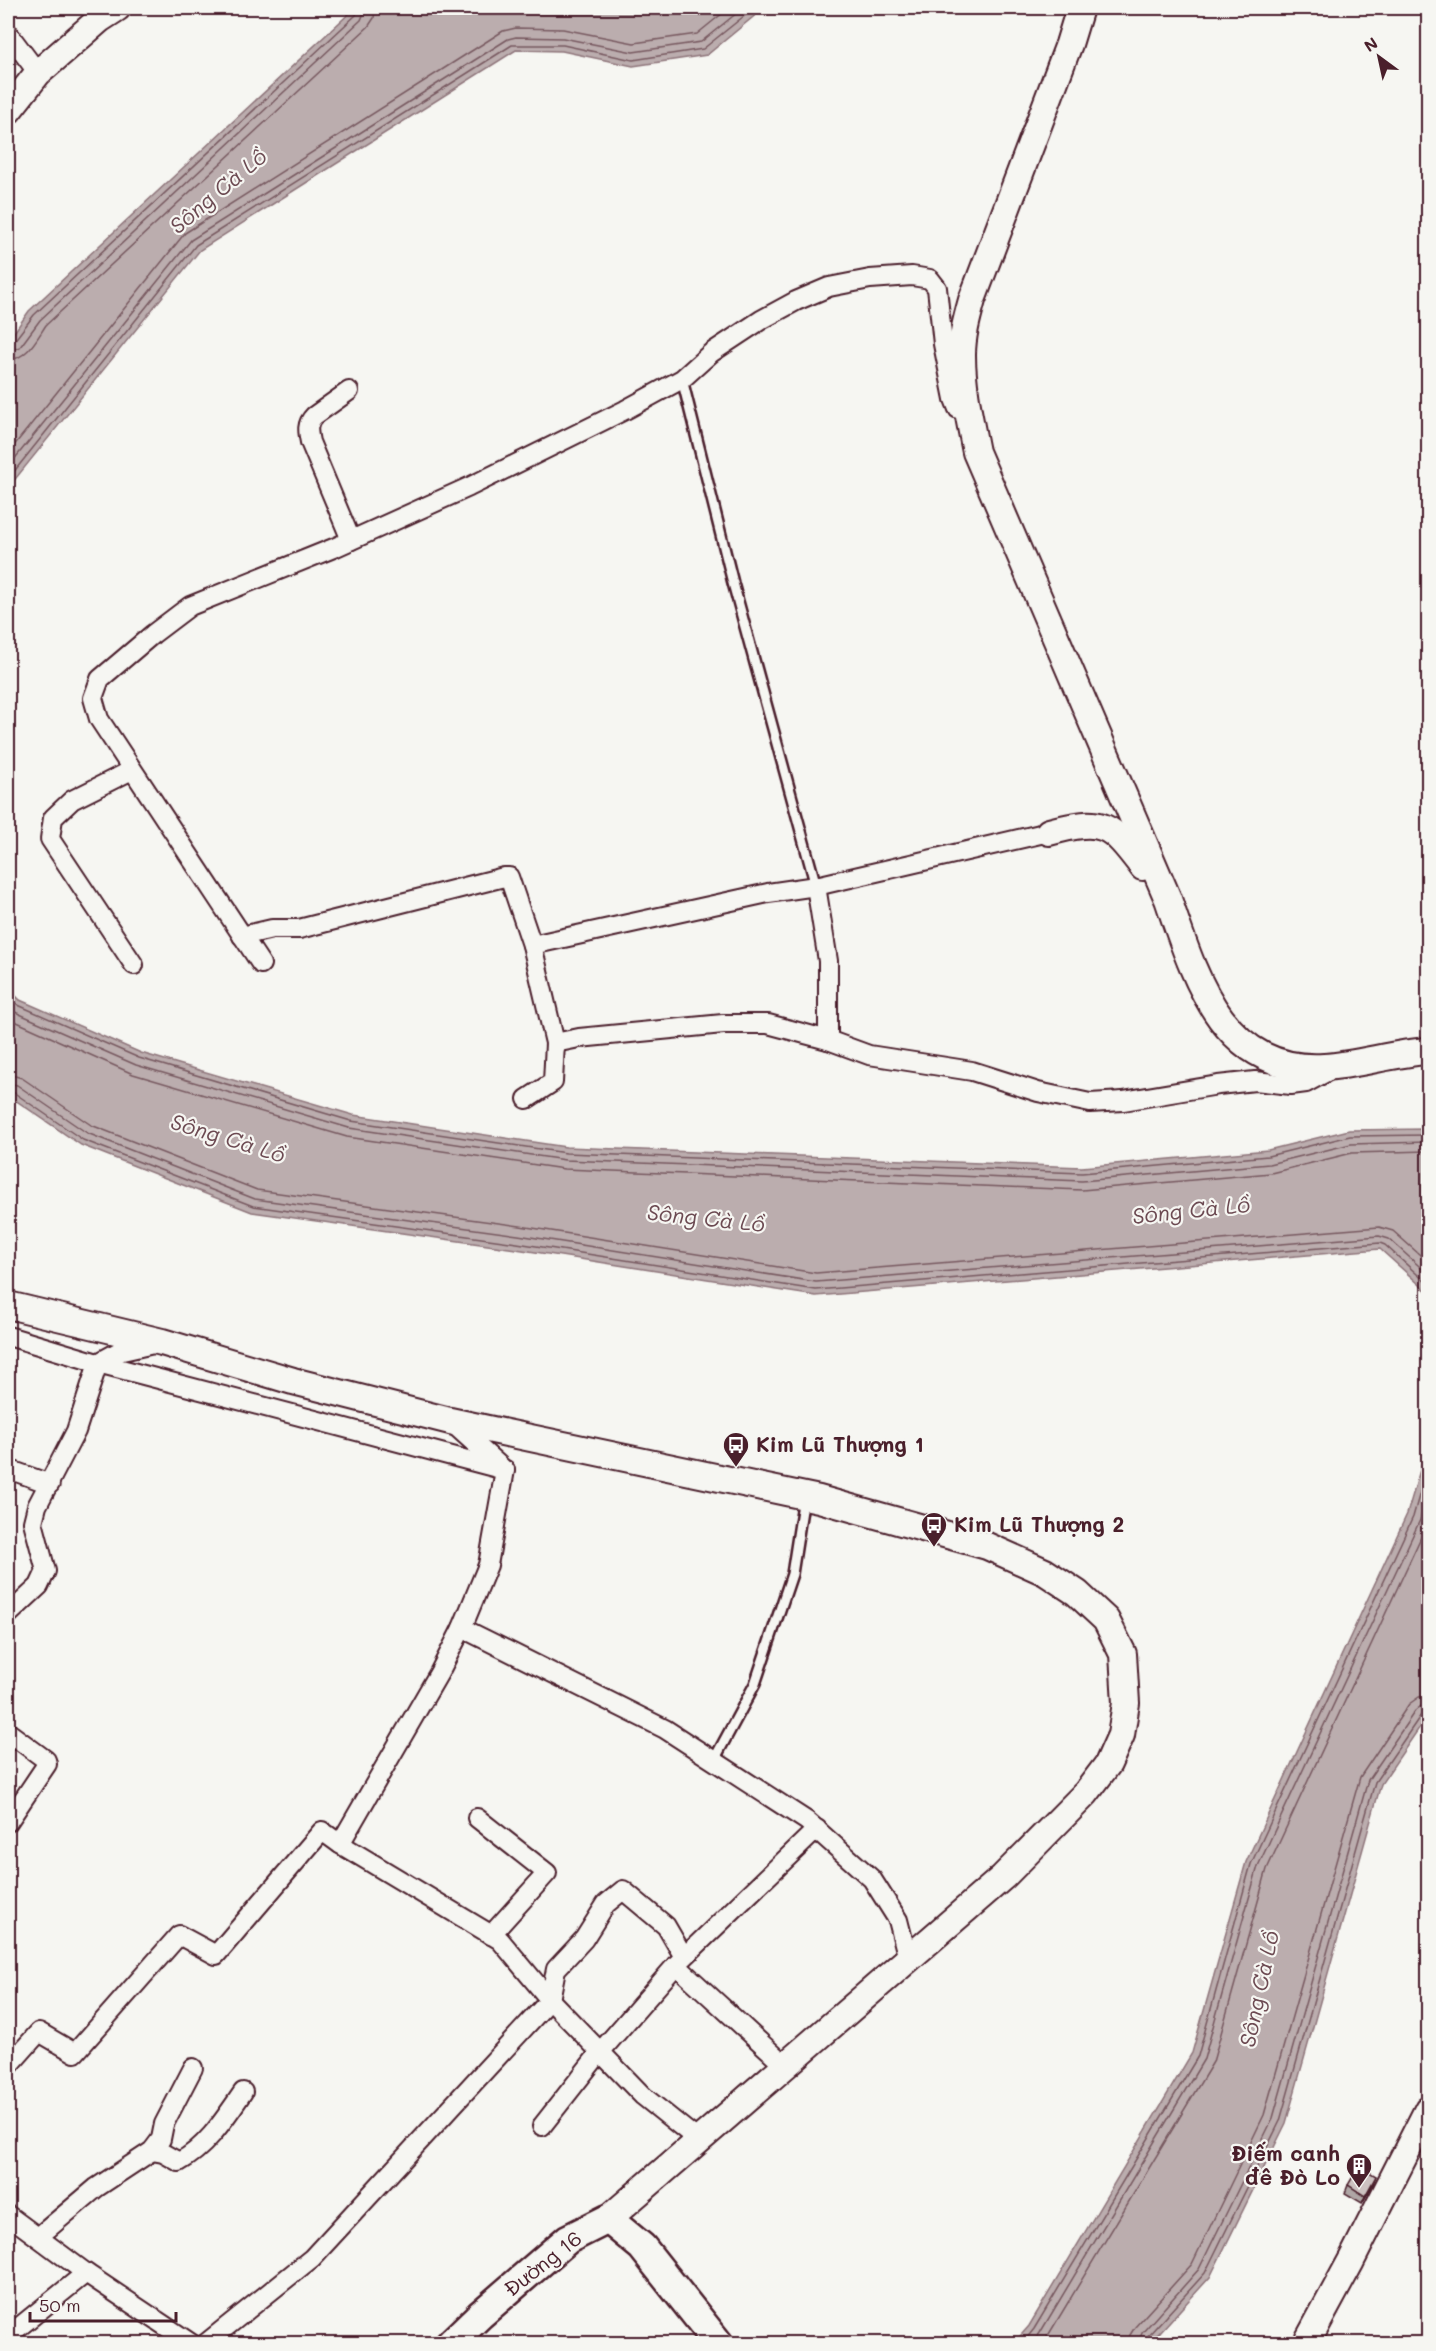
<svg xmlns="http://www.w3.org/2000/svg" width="1436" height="2351" font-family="Mali,sans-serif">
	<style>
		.water { fill: #bbadae; stroke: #8e747a; stroke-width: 1.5 }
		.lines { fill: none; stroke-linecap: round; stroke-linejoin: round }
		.shore { stroke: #77585f; stroke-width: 1.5 }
		.lane-casing { stroke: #4a1f2b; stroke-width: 14 }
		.street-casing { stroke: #4a1f2b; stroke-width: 22 }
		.secondary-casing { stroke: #4a1f2b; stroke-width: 30 }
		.primary-casing { stroke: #4a1f2b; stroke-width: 33 }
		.lane { stroke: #f6f6f2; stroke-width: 9 }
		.street { stroke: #f6f6f2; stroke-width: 18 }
		.secondary { stroke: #f6f6f2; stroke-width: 26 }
		.primary { stroke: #f6f6f2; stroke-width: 28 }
		.wall { fill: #afa6a5; stroke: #4a1f2b; stroke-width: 1.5 }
		.shaded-wall { fill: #8f8786; stroke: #4a1f2b; stroke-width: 1.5 }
		.building { fill: #ccc1c0; stroke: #4a1f2b; stroke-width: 1.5 }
		.labels { text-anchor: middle; stroke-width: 4.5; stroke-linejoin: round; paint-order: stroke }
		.poi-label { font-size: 21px; font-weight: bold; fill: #4a1f2b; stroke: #f6f6f2; text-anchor: start }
		.street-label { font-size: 21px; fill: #4a1f2b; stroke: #f6f6f2 }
		.water-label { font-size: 22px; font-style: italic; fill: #6c4a52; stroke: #f6f6f2 }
	</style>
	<rect width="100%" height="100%" fill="#f6f6f2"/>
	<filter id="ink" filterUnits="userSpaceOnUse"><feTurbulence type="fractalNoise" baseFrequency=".0167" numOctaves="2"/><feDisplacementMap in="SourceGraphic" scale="12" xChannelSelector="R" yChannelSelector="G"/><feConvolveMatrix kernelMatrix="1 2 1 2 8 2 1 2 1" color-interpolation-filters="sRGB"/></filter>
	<g filter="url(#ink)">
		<!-- water -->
		<g class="water">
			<path d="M 355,8 L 764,8 L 707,55 L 633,66 L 562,51 L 516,50 L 200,250 L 8,488 L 8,341 L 29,311 Z"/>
			<path d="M 8,988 L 20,1000 L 141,1053 L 353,1115 L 566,1147 L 1082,1167 L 1268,1150 L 1349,1130 L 1428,1129 L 1428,1292 L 1380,1249 L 816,1296 L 516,1249 L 252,1212 L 81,1145 L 8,1095 Z"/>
			<path d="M 1428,1443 L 1428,1715 L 1381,1784 L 1286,2123 L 1210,2277 L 1150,2343 L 1014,2343 L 1029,2326 L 1192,2053 L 1246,1862 L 1407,1514 Z"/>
		</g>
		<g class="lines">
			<!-- shore -->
			<g class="shore">
				<path d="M 8,344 L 14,341 L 34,315 L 356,15 L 359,8"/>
				<path d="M 8,351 L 20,347 L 40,320 L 361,20 L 366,8"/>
				<path d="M 8,360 C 27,359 36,340 46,325 L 368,27 L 374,18 L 375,8"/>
				<path d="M 8,453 L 185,233 L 503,31 L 516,28 L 563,29 L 634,43 L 697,34 L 729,8"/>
				<path d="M 8,467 L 191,240 L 508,39 L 516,37 L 563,38 L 633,52 L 701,42 L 743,8"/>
				<path d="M 8,479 L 196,245 L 512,45 L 563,45 L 633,60 L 703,49 L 754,8"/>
				<path d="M 8,996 L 18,1005 L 139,1058 L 351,1121 L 566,1153 L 1082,1173 L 1268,1156 L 1350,1136 L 1428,1135"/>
				<path d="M 8,1006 L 15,1012 L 136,1065 L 349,1128 L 565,1160 L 1082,1181 L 1269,1164 L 1351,1144 L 1428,1142"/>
				<path d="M 8,1018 L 133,1074 L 347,1137 L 564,1169 L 1082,1190 L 1271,1173 L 1352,1153 L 1428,1151"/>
				<path d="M 8,1074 L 22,1078 L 91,1125 L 257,1190 L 520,1226 L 816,1273 L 1379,1227 L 1393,1231 L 1428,1262"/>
				<path d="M 8,1083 L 17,1085 L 87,1133 L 255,1199 L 518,1235 L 816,1282 L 1379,1236 L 1389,1239 L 1428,1274"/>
				<path d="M 8,1091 L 13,1092 L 83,1140 L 253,1206 L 517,1243 L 816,1290 L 1380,1243 L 1385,1245 L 1428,1284"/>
				<path d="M 1022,2344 L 1034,2329 L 1198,2056 L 1251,1864 L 1413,1517 L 1428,1464"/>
				<path d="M 1032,2344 L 1040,2333 L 1204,2059 L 1258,1866 L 1420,1520 L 1428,1491"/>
				<path d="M 1043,2344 L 1213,2062 L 1267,1869 L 1428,1522"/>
				<path d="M 1129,2344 L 1130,2335 L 1135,2327 L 1192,2264 L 1264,2115 L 1360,1777 L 1409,1704 L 1419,1697 L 1428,1696"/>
				<path d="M 1138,2344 L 1142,2333 L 1199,2269 L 1273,2118 L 1368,1780 L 1415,1711 L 1421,1706 L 1428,1705"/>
				<path d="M 1146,2344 L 1147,2337 L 1205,2273 L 1280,2121 L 1375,1782 L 1421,1715 L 1428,1713"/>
			</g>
			<!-- lane casing -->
			<g class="lane-casing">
				<g id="lane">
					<path d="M 682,379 L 733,583 L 816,886"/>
					<path d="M 714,1760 L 755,1684 L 792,1574 L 804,1497"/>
				</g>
			</g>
			<!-- street casing -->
			<g class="street-casing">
				<g id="street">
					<path d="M 8,33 L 38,73"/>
					<path d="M 349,391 L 314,416 C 306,424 308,432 310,442 L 351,540"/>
					<path d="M 132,770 L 72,800 L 53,818 L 50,839 L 134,965"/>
					<path d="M 242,936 L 272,929 L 299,929 L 504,877 L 509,877 L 532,945 L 555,1043 L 553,1082 L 527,1099"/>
					<path d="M 532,945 L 768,893 L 816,886 L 1049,832"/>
					<path d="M 261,964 L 99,719 L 93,698 L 100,679 L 153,634 L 190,606 L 336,547 L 469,487 L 625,410 L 682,379 L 711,353 L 761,320 L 796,301 L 829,287 L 870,279 L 912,276 L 930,279 L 937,288 L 943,344 L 954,399 L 958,409"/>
					<path d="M 828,1040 L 869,1055 L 972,1071 L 1038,1092 L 1090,1103 L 1123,1101 L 1218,1085 L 1255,1081 L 1291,1085 L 1306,1083 L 1334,1068"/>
					<path d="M 555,1043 L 579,1038 L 723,1024 L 768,1024 L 828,1040 L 828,961 L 816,886"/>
					<path d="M 8,1336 L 98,1363 L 505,1470"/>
					<path d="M 450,1421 L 501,1467"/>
					<path d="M 8,1469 L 50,1484"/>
					<path d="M 8,1615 L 39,1586 L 46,1571 L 33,1522 L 37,1506 L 76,1431 L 98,1363 L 118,1352 L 158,1343"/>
					<path d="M 462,1628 L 665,1729 L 807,1821 L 872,1879 L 898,1920 L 908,1959"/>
					<path d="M 8,1732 L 46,1760 L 47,1764 L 8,1822"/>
					<path d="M 477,1818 L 547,1873 L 491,1935"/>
					<path d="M 340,1844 L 439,1673 L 462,1628 L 488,1565 L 505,1470"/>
					<path d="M 676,1965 L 785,2065"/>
					<path d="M 8,2067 L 39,2032 L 75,2053 L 179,1935 L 216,1955 L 322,1831 L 340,1844 L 500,1940 L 550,2000 L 643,2096 L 698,2140"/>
					<path d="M 542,2126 L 601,2051 L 676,1965 L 817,1829"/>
					<path d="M 152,2151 L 163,2153 L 179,2162 C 207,2147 225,2118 243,2092"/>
					<path d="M 8,2215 L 86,2273 L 192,2344"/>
					<path d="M 38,2237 L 96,2188 L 152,2151 L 161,2139 L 164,2124 L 193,2068"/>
					<path d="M 8,2336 L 86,2273"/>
					<path d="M 205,2344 L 312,2258 L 550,2000 L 556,1969 L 584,1939 L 606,1904 L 623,1890 L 666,1926 L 684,1957"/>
				</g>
			</g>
			<!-- secondary casing -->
			<g class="secondary-casing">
				<g id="secondary">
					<path d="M 1080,8 L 1069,44 L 972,300 C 967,318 962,336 962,355 C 962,387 970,421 976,452 L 1168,899 C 1195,978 1223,1073 1324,1067 C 1359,1065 1393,1053 1428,1051"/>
					<path d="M 8,111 L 38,73 L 100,19 L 117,8"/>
					<path d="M 1049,832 C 1104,817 1110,824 1143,867"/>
					<path d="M 8,1305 L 162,1342 L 293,1381 L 450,1421 L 819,1499 L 987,1546 L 1045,1572 L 1077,1593 L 1106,1620 L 1123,1654 L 1126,1703 L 1121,1735 L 1108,1764 L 1086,1793 L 1003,1877 L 608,2219"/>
					<path d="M 1306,2344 L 1351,2261 L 1428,2109"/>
				</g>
			</g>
			<!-- primary casing -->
			<g class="primary-casing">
				<path id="primary" d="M 450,2344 L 480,2315 L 568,2239 L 608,2219 L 642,2247 L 719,2344"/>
			</g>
			<!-- lane -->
			<use href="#lane" class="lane"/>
			<!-- street -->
			<use href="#street" class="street"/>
			<!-- secondary -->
			<use href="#secondary" class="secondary"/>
			<!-- primary -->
			<use href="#primary" class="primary"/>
		</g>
		<!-- wall -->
		<path class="wall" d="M 1373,2184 L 1362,2203 L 1345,2193 L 1348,2185 Z"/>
		<!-- shaded-wall -->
		<path class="shaded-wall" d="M 1376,2176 L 1373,2184 L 1362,2203 L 1365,2196 Z"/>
		<!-- building -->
		<path class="building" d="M 1359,2166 L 1376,2176 L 1365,2196 L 1348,2185 Z"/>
	</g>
	<!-- icons -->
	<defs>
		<g id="bus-pin" transform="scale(1.35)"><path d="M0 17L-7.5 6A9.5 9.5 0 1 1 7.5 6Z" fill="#4a1f2b" stroke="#f6f6f2"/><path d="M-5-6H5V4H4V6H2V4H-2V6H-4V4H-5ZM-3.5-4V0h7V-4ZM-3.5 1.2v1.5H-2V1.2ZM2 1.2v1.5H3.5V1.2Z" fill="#fff"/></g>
		<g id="building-pin" transform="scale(1.35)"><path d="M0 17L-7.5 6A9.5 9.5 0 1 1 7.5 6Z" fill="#4a1f2b" stroke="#f6f6f2"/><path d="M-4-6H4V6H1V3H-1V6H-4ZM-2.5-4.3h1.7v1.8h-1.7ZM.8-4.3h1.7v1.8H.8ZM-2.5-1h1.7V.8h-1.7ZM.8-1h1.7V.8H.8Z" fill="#fff"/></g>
	</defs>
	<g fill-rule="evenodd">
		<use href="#bus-pin" x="736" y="1445"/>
		<use href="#bus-pin" x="934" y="1525"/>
		<use href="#building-pin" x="1359" y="2166"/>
	</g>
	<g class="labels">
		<!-- poi labels -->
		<g class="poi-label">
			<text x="756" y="1452">Kim Lũ Thượng 1</text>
			<text x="954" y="1532">Kim Lũ Thượng 2</text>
			<text x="1340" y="2161" text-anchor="end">Điếm canh<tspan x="1340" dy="24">đê Đò Lo</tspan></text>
		</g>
		<!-- street labels -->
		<g class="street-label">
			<text transform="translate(543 2264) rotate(-38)" y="7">Đường 16</text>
		</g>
		<!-- water labels -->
		<g class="water-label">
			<text transform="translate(218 191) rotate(-40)" y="8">Sông Cà Lồ</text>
			<text transform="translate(228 1138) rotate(17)" y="8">Sông Cà Lồ</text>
			<text transform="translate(1191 1210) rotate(-6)" y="8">Sông Cà Lồ</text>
			<text transform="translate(706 1218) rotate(6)" y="8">Sông Cà Lồ</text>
			<text transform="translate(1259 1989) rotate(-78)" y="8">Sông Cà Lồ</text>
		</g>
	</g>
	<!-- margin -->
	<rect width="1436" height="2351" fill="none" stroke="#f6f6f2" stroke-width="30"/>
	<rect x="15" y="15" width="1406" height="2321" fill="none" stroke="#4a1f2b" stroke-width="2" filter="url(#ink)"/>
	<!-- north arrow -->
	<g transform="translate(1379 57) rotate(327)" stroke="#f6f6f2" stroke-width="4.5" paint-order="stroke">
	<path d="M0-4.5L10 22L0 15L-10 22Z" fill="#4a1f2b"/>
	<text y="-9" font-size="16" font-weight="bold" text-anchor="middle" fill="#4a1f2b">N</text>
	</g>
	<!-- scale -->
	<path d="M30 2312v9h146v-9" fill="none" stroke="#4a1f2b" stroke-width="3"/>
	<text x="39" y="2312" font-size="18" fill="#4a1f2b" stroke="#f6f6f2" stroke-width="4.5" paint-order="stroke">50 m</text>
</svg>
